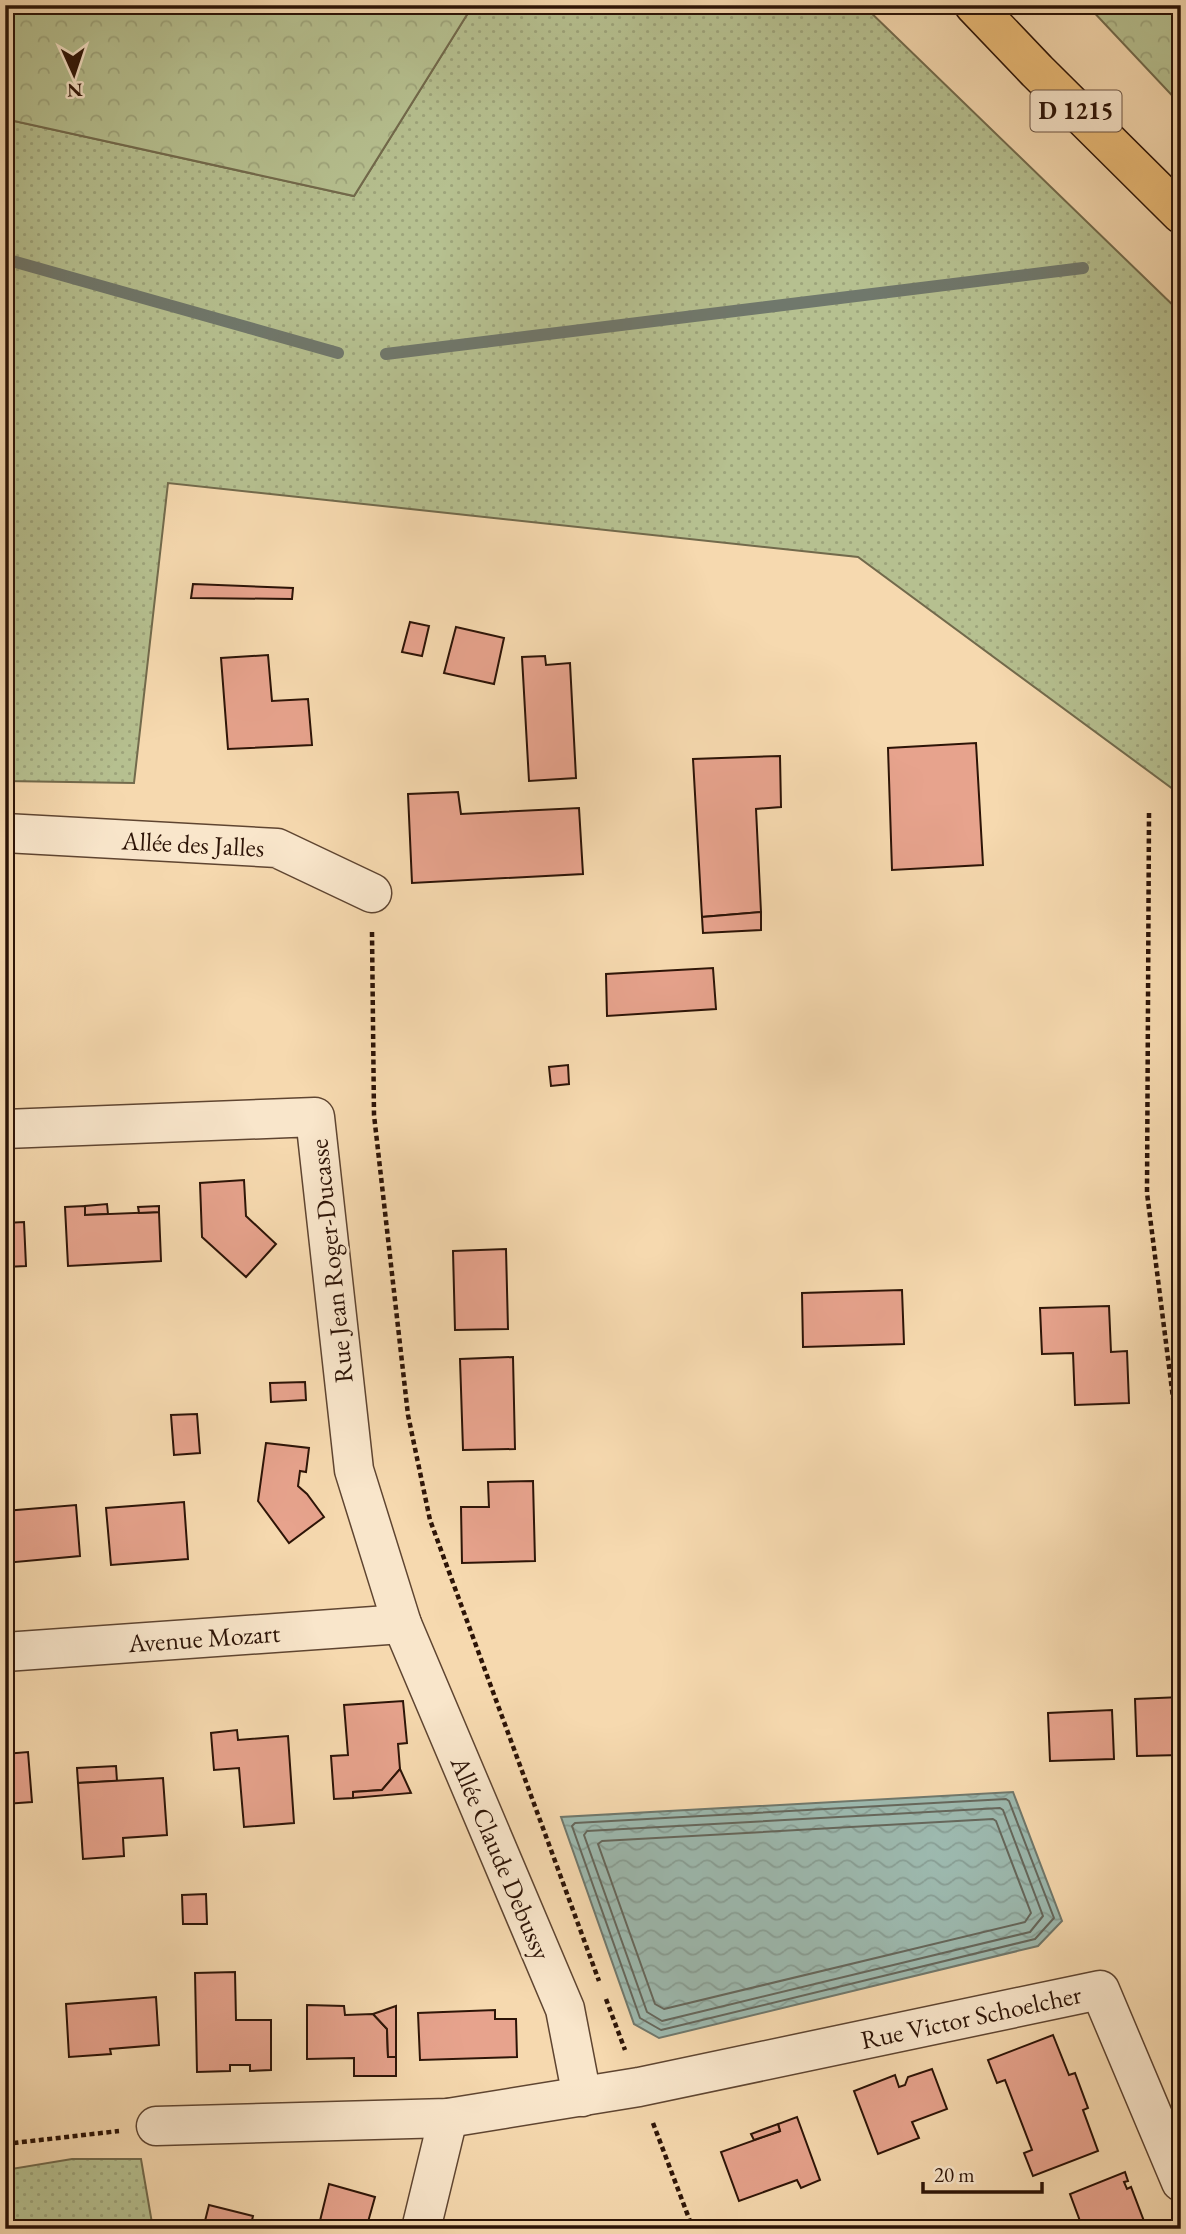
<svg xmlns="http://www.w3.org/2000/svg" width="1186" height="2234" font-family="'EB Garamond',serif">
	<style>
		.grass { fill: url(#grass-dots); stroke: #726a4c; stroke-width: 2 }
		.forest { fill: url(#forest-crowns); stroke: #726a4c; stroke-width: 2 }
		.water { fill: url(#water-waves); stroke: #70786c; stroke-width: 2 }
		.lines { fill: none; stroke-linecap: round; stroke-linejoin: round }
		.shore { stroke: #65675c; stroke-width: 2 }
		.stream { stroke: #70786c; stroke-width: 12 }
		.building { fill: #e7a38d; stroke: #2d1407; stroke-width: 2 }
		.minor-casing { stroke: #5f4531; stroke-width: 41 }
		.major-casing { stroke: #2d1407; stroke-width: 41 }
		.path { stroke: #2d1407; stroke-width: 4.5; stroke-dasharray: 5 3.5; stroke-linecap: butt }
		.minor { stroke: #f9e6cb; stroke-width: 38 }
		.major { stroke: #ebbc78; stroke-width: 38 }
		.labels { text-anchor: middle; stroke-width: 6; stroke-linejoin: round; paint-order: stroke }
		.shield { fill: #f9e6cb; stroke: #6a5342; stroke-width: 2 }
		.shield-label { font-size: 24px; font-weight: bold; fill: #2d1407 }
		.street-label { font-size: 26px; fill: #2d1407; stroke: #f9e6cb }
	</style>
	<defs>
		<pattern id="grass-dots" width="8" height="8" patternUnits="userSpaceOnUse" patternTransform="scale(1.75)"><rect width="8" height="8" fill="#b6c090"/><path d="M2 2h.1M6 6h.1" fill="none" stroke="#9da47b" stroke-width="1.8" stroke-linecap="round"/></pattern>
		<pattern id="forest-crowns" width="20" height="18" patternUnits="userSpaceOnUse" patternTransform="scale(1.75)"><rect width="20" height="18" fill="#b6c090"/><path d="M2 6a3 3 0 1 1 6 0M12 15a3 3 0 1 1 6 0" fill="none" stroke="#9da47b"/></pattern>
		<pattern id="water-waves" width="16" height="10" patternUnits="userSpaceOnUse" patternTransform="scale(1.75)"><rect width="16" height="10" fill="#9dbab0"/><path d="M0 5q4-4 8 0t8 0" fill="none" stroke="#889f96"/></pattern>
	</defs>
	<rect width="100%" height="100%" fill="#f6d9af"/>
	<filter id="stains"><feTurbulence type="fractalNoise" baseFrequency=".00286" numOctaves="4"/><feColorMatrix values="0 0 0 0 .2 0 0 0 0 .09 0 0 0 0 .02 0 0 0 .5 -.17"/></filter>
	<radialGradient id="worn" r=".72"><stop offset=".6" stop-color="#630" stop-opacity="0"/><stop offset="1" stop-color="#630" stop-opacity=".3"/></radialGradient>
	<!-- grass -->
	<g class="grass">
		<path d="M 473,5 L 863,5 L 1181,313 L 1181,795 L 858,557 L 168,483 L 134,783 L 5,781 L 5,119 L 354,196 Z"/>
		<path d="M 72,2159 L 141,2159 L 153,2229 L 5,2229 L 5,2170 Z"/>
	</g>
	<!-- forest -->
	<g class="forest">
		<path d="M 5,5 L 473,5 L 354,196 L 5,119 Z"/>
		<path d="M 1087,5 L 1181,5 L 1181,105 Z"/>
	</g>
	<!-- water -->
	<path class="water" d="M 1013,1792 L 1062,1921 L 1038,1946 L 659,2038 L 634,2024 L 561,1817 Z"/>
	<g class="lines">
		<!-- shore -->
		<g class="shore">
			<path d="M 1006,1799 L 1009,1801 L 1054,1918 L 1035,1939 L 661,2030 L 640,2018 L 572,1826 L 575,1823 Z"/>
			<path d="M 1000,1808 L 1003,1810 L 1043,1916 L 1030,1932 L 662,2021 L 647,2012 L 584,1835 L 587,1831 Z"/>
			<path d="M 993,1819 L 996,1821 L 1031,1913 L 1025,1922 L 664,2009 L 655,2004 L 598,1844 L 602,1841 Z"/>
		</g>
		<!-- stream -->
		<g class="stream">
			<path d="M 5,259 L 338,353"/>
			<path d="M 386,354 L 1083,268"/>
		</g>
	</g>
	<!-- building -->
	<g class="building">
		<path d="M 193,584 L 293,588 L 292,599 L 191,598 Z"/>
		<path d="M 410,622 L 429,626 L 422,656 L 402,652 Z"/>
		<path d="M 456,627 L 504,638 L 494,684 L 444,673 Z"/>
		<path d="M 268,655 L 272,701 L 308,699 L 312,745 L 228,749 L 221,658 Z"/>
		<path d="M 545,656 L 546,665 L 570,663 L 576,778 L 529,781 L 522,657 Z"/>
		<path d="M 976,743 L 983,865 L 892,870 L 888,748 Z"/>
		<path d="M 780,756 L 781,807 L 756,809 L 761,912 L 702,917 L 693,759 Z"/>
		<path d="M 458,792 L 461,814 L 579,808 L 583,874 L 412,883 L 408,794 Z"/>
		<path d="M 761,912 L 761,930 L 703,933 L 702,917 Z"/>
		<path d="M 713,968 L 716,1009 L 607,1016 L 606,974 Z"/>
		<path d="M 568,1065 L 569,1084 L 551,1086 L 549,1067 Z"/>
		<path d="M 244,1180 L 246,1216 L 276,1244 L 246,1277 L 202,1237 L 200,1183 Z"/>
		<path d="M 107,1204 L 108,1214 L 85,1215 L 85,1206 Z"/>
		<path d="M 85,1206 L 85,1215 L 159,1212 L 161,1261 L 68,1266 L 65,1207 Z"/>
		<path d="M 159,1206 L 159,1212 L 139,1213 L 138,1207 Z"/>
		<path d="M 24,1222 L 26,1266 L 5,1267 L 5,1223 Z"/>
		<path d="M 506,1249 L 508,1329 L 455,1330 L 453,1251 Z"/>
		<path d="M 902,1290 L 904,1344 L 803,1347 L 802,1293 Z"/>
		<path d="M 1109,1306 L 1111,1352 L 1127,1351 L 1129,1403 L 1075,1405 L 1073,1353 L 1042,1354 L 1040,1308 Z"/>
		<path d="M 513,1357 L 515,1449 L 463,1450 L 460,1359 Z"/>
		<path d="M 305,1382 L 306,1400 L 271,1402 L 270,1383 Z"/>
		<path d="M 197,1414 L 200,1453 L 174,1455 L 171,1415 Z"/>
		<path d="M 266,1443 L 309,1448 L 306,1472 L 300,1471 L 298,1486 L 307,1494 L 324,1517 L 289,1543 L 258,1501 Z"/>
		<path d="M 533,1481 L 535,1561 L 462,1563 L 461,1507 L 489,1507 L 488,1482 Z"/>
		<path d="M 184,1502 L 188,1559 L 111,1565 L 106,1508 Z"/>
		<path d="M 76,1505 L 80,1556 L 5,1563 L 5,1511 Z"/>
		<path d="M 1181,1697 L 1181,1755 L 1137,1756 L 1135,1699 Z"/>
		<path d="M 403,1701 L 407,1743 L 398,1744 L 400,1769 L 382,1790 L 353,1792 L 353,1798 L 334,1799 L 331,1756 L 348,1755 L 344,1705 Z"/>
		<path d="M 1112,1710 L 1114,1759 L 1050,1761 L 1048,1713 Z"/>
		<path d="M 237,1730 L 238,1740 L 288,1736 L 294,1823 L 244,1827 L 239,1768 L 214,1770 L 211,1733 Z"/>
		<path d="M 28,1752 L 32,1802 L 5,1804 L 5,1754 Z"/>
		<path d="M 116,1766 L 117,1781 L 78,1783 L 77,1768 Z"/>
		<path d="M 400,1769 L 411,1793 L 353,1798 L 353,1792 L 382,1790 Z"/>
		<path d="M 163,1778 L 167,1835 L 123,1838 L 124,1856 L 83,1859 L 78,1783 Z"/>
		<path d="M 206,1894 L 207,1924 L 183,1924 L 182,1895 Z"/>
		<path d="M 235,1972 L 236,2020 L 271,2020 L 271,2070 L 250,2071 L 250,2065 L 230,2065 L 230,2071 L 197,2072 L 195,1973 Z"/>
		<path d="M 156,1997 L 159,2045 L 110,2049 L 111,2054 L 69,2057 L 66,2004 Z"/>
		<path d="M 307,2005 L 344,2006 L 345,2015 L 373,2014 L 387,2029 L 388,2057 L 396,2057 L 396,2076 L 354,2076 L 354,2058 L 307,2059 Z"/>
		<path d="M 396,2006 L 396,2057 L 388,2057 L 387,2029 L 373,2014 Z"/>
		<path d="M 495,2010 L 495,2019 L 516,2019 L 517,2057 L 420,2060 L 418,2013 Z"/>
		<path d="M 1053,2035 L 1069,2075 L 1075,2073 L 1088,2108 L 1083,2110 L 1098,2151 L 1033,2176 L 1024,2153 L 1032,2150 L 1005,2080 L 997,2083 L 988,2060 Z"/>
		<path d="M 5,2039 L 12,2092 L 5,2093 Z"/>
		<path d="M 932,2069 L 947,2109 L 912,2122 L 919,2138 L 878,2154 L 854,2091 L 895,2075 L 899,2087 L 905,2085 L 908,2077 Z"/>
		<path d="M 797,2117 L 820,2180 L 801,2188 L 797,2180 L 739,2201 L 721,2152 L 780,2131 L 778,2124 Z"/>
		<path d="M 778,2124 L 780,2131 L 754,2140 L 751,2134 Z"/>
		<path d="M 1125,2172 L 1128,2181 L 1124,2182 L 1127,2189 L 1131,2187 L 1147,2229 L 1083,2229 L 1070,2194 Z"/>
		<path d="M 329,2184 L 375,2197 L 366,2229 L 318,2229 Z"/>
		<path d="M 209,2205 L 253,2216 L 250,2229 L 203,2229 Z"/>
	</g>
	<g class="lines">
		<!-- minor casing -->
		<g class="minor-casing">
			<g id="minor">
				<path d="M 5,833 L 277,848 L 372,893"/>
				<path d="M 5,1129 L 315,1117 L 354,1470 L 402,1624 L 565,2009 L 582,2097"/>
				<path d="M 5,1652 L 402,1624"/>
				<path d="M 156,2126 L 448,2118 L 639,2087 L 1100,1990 L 1181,2182"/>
				<path d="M 421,2229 L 448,2118"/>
			</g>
		</g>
		<!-- major casing -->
		<g class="major-casing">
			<path id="major" d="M 974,5 L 1037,71 L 1181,214"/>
		</g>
		<!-- path -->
		<g class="path">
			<path d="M 1149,813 L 1147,1193 L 1181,1461"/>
			<path d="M 372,932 L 374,1115 L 408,1415 L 430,1520 L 599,1981"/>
			<path d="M 606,1999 L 625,2050"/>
			<path d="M 653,2123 L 693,2229"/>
			<path d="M 5,2144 L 119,2131"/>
		</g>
		<!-- minor -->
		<use href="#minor" class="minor"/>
		<!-- major -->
		<use href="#major" class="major"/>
	</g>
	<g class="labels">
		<!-- shield labels -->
		<rect class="shield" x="1030.5" y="90.5" width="91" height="41" rx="5"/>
		<g class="shield-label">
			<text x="1076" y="119">D 1215</text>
		</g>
		<!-- street labels -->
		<g class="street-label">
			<text transform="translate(193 844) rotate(3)" y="9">Allée des Jalles</text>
			<text transform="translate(331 1261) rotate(-96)" y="9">Rue Jean Roger-Ducasse</text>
			<text transform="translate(204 1638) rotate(-4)" y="9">Avenue Mozart</text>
			<text transform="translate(501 1858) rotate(67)" y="9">Allée Claude Debussy</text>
			<text transform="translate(971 2017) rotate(-12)" y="9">Rue Victor Schoelcher</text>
		</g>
	</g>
	<!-- margin -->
	<rect width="1186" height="2234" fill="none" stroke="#f6d9af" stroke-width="28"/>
	<rect x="7" y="7" width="1172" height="2220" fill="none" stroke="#2d1407" stroke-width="3.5"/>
	<rect x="14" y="14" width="1158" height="2206" fill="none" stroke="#2d1407" stroke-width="2"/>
	<!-- north arrow -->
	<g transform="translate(74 74) rotate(177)" stroke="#f9e6cb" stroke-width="5" paint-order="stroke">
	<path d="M0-5L12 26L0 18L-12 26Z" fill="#2d1407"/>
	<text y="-10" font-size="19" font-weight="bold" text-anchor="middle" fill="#2d1407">N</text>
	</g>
	<!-- scale -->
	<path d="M923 2182v10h119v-10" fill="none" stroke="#2d1407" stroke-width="3.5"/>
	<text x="934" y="2182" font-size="21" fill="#2d1407" stroke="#f9e6cb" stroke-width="5" paint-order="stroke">20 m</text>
	<rect width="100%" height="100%" filter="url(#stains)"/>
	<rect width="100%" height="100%" fill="url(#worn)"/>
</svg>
